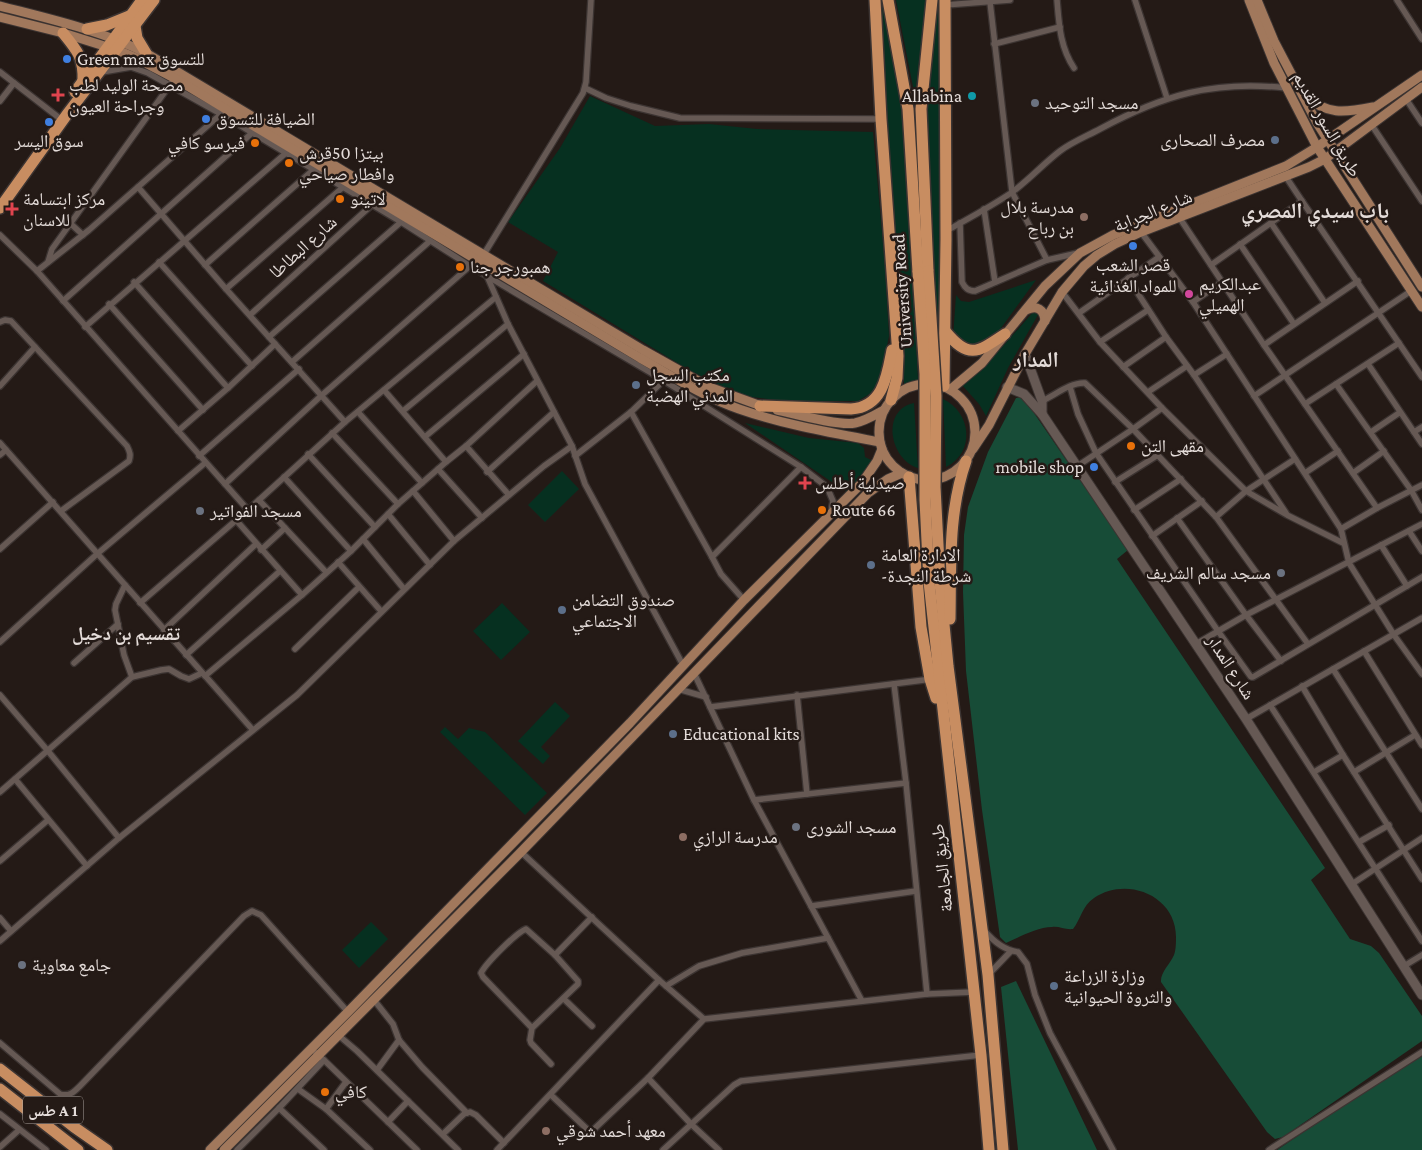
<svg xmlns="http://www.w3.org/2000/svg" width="1422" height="1150" font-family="'Crimson Pro','Noto Naskh Arabic',serif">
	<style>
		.green { fill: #063020 }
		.forest { fill: #174c37 }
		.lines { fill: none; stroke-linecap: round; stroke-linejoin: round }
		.street-casing { stroke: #3c3432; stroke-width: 8 }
		.secondary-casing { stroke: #3c3432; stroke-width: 11 }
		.primary-casing { stroke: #3c3432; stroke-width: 11 }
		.highway-casing { stroke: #3c3432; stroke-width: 14 }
		.street { stroke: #665954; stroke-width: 5.5 }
		.secondary { stroke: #665954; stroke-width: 9 }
		.primary { stroke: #a1785c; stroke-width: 9 }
		.highway { stroke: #c88d61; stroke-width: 11 }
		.highway-bridge-casing { stroke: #3c3432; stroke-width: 14; stroke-linecap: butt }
		.highway-bridge { stroke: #c88d61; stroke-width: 11 }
		.shop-dot { fill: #3f7fe0; stroke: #241a16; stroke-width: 2 }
		.health-dot { fill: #e0444e; stroke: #241a16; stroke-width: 2 }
		.culture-dot { fill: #0f9aa8; stroke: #241a16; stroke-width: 2 }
		.worship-dot { fill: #6b7280; stroke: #241a16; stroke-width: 2 }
		.service-dot { fill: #5c6f8a; stroke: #241a16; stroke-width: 2 }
		.food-dot { fill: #e8710a; stroke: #241a16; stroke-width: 2 }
		.education-dot { fill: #8d6e63; stroke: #241a16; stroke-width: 2 }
		.hotel-dot { fill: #d1479c; stroke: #241a16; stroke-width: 2 }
		.labels { text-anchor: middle; stroke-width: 5; stroke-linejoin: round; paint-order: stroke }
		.shield { fill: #241a16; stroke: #aaa29e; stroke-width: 1 }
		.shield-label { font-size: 16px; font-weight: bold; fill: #e4dcd9 }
		.poi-label { font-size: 18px; fill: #e4dcd9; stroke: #241a16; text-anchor: start }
		.street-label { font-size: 18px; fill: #e4dcd9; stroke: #241a16 }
		.neighbourhood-label { font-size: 19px; font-weight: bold; fill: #e4dcd9; stroke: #241a16 }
		.district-label { font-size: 22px; font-weight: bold; fill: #e4dcd9; stroke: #241a16 }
	</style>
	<rect width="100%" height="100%" fill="#241a16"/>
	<!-- green -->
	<g class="green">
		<path d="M 878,0 L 883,0 L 905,114 L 918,380 L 904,384 Z"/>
		<path d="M 896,0 L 926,0 L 915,97 Z"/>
		<path d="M 936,0 L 941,0 L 941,376 L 936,376 L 925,100 Z"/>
		<path d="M 590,96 L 655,126 L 709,124 L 757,129 L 873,132 L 885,266 L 889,336 L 883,365 L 876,390 L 858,401 L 784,401 L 752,397 L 732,391 L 689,370 L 543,281 L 558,252 L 508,222 L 560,148 Z"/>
		<path d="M 1036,280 L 993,339 L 979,349 L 953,338 L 956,295 L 961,301 L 969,302 Z"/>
		<path d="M 1034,311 L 1039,313 L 1008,368 L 986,416 L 979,404 L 962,385 L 981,371 Z"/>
		<path d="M 943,399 C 971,412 976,452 946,467 Z"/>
		<path d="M 914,403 L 918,468 C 890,460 880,410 914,403 Z"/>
		<path d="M 745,423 L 809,438 L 858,443 L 864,448 L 865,457 L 873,461 L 867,473 L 848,493 Z"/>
		<path d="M 562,471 L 579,489 L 545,522 L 528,505 Z"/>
		<path d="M 502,603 L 530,632 L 501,660 L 473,631 Z"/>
		<path d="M 555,702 L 570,716 L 541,747 L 550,756 L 543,764 L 518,741 Z"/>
		<path d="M 445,727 L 458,739 L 469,728 L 485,732 L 547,793 L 525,815 L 440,732 Z"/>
		<path d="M 371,922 L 388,939 L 359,968 L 342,950 Z"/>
	</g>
	<!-- forest -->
	<g class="forest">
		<path d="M 1023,397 L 1128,550 L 1117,559 L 1325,868 L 1311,880 L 1350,939 L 1371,946 L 1379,953 L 1422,1016 L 1422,1041 L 1283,1137 L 1275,1139 L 1267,1132 L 1161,982 C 1160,973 1170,964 1174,955 C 1176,950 1176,942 1176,937 C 1176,895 1126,876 1094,898 C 1082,906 1081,919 1073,929 C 1065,930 1059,926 1052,927 C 1037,927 1020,937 1006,943 L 1000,937 L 982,810 L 966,671 L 963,592 L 964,535 L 968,507 L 988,452 L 1016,398 Z"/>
		<path d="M 1016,981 L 1097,1150 L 1018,1150 L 1001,987 Z"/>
		<path d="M 1422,1052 L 1422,1150 L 1277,1150 Z"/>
	</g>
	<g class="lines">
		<!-- street casing -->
		<g class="street-casing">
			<g id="street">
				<path d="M 1057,0 C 1059,24 1060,47 1074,68"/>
				<path d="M 1135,0 L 1167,98"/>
				<path d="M 1397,0 L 1422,39"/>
				<path d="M 990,2 L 1012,192 L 1047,260"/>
				<path d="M 945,5 L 1010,0"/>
				<path d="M 994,44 L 1060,27"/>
				<path d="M 0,72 L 58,117"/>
				<path d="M 102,72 L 131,67 L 148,73 L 221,114 L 401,222 L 470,266 L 663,380 L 801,467 L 827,487 L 833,501 L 831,512"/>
				<path d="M 585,88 L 606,98 L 631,106 L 680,118 L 881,119"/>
				<path d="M 1406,99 L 1422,123"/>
				<path d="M 0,101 L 14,83"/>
				<path d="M 1371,124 L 1422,201"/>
				<path d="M 1286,177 L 1302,201"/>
				<path d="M 138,187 L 226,289 L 345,422"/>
				<path d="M 984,209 L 995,282"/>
				<path d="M 1179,217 L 1264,345 L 1377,508"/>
				<path d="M 960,223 L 962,282 C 965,288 968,291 975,291 L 1047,260 L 1078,253"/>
				<path d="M 1271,223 L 1325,303"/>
				<path d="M 71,224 L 83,235"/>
				<path d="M 946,231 C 968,219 990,207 1011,193 C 1029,180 1043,164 1060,151 C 1072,142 1087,136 1100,129 C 1163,95 1214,80 1286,88"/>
				<path d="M 1141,232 L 1193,302 L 1341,529 L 1349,563 L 1394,635 L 1422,674"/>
				<path d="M 0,235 L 37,271 L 248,510"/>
				<path d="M 1240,244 L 1294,324"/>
				<path d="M 484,254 L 583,93 L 586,82 L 591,0"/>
				<path d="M 48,262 L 52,249 L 172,82"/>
				<path d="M 159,262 L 252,366"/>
				<path d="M 205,265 L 313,170"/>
				<path d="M 1211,265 L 1302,201 L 1422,377"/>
				<path d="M 37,271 L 89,230 L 221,114"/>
				<path d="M 487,276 L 508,324 L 572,446 L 585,484 L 683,665"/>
				<path d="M 1128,278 L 1166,337 L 1194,375 L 1286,513"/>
				<path d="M 134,282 L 228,388"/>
				<path d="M 226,289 L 342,188"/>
				<path d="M 1062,292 L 1100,342 L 1162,408 L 1246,491 L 1287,515 L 1343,543"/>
				<path d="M 63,301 L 252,133"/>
				<path d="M 1193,302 L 1222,282"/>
				<path d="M 109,304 L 203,410"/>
				<path d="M 1079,313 L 1159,257"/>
				<path d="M 250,315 L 374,203"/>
				<path d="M 0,322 L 5,320 L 11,321 L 127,446 C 130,452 131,455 129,461 L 61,511"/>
				<path d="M 85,327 L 286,153"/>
				<path d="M 269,337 L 401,222"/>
				<path d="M 1100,342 L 1148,310"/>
				<path d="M 1264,345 L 1358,281"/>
				<path d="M 292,362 L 430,241"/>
				<path d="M 1368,364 L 1422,444"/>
				<path d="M 1123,367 L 1166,337"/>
				<path d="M 1194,375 L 1227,354"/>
				<path d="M 1336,384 L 1411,490 L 1422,510"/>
				<path d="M 0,386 L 35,347"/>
				<path d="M 1070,387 L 1078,414 L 1096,453 L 1218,631 L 1251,677 L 1253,677 L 1422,577"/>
				<path d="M 384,390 L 446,462"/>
				<path d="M 1148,392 L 1187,366"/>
				<path d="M 1254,396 L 1411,291"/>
				<path d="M 1042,401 C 1055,395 1071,382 1085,383 L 1133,429 L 1216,517 L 1308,644"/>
				<path d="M 1305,404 L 1399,343"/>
				<path d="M 403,411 L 508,324"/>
				<path d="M 358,412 L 422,483"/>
				<path d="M 631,412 L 712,557 L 801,467"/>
				<path d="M 178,431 L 228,388 L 275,344"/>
				<path d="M 1371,432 L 1399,413"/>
				<path d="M 1414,432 L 1422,427"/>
				<path d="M 332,433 L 398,504"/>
				<path d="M 426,436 L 524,354"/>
				<path d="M 0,443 L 252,729"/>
				<path d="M 466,446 L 509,495"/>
				<path d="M 308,454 L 375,527"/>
				<path d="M 0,455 L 6,450"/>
				<path d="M 199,456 L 299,369"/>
				<path d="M 575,456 L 631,412 L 664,380"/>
				<path d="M 1076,467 L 1133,429 L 1162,408"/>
				<path d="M 438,469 L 482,518"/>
				<path d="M 487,472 L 554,412"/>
				<path d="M 1305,473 L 1338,451"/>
				<path d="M 1353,473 L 1384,451"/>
				<path d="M 284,477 L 351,551"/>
				<path d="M 1115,482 L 1158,455"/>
				<path d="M 225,484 L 322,395 L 470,266"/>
				<path d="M 413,491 L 454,541"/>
				<path d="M 259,500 L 326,572"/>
				<path d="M 1134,510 L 1181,479"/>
				<path d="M 388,514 L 430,565"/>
				<path d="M 1216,517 L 1246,491 L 1295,459"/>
				<path d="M 1177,518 L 1246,615 L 1281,661"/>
				<path d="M 236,520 L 302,595"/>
				<path d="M 1341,529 L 1377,508 L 1422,485"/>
				<path d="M 1409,531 L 1422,551"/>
				<path d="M 1152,536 L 1202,501"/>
				<path d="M 363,539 L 404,589"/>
				<path d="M 1381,545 L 1407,586"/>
				<path d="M 0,549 L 53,502"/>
				<path d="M 261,550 L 285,528"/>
				<path d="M 712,557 L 721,574 L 744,600"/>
				<path d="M 338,562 L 381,611"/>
				<path d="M 125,585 L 116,604 L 115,610 L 124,655 L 132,677"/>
				<path d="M 140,603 L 248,510 L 345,422 L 496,297"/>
				<path d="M 164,630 L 256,544"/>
				<path d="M 0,642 L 97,554 L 205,463"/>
				<path d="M 1196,644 L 1246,615 L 1422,524"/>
				<path d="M 295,649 L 359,587"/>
				<path d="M 1364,651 L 1422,745"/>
				<path d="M 186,655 L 280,571"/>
				<path d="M 74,663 L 118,624"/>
				<path d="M 1333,669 L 1422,809"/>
				<path d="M 694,673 L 754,800 L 862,1001"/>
				<path d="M 205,676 L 302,595 L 351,551 L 398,504 L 446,462 L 466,446 L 537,381"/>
				<path d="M 894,684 L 906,783 L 927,994"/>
				<path d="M 1302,686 L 1343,755 L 1422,879"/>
				<path d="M 678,689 L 706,697"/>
				<path d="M 0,695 L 48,751 L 119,838"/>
				<path d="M 797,695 L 807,794"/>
				<path d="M 1270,705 L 1422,941"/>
				<path d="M 710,707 L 932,679"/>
				<path d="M 1246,719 L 1422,618"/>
				<path d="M 1314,772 L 1343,755"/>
				<path d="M 1354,772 L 1415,735"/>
				<path d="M 15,779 L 87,866"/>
				<path d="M 0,792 L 132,677 L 161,670 L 169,669 L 181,676 L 189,679 L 202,673"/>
				<path d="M 754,800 L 906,783"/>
				<path d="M 1359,842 L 1389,825"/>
				<path d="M 521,852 L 659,980 L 704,1019"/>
				<path d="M 0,861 L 48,820"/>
				<path d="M 1352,884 L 1422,838"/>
				<path d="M 811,906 L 916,891"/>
				<path d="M 0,918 L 11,931"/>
				<path d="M 984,930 C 993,941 1003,950 1018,952 L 1027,964 L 1035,995 L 1050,1033 L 1113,1150"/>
				<path d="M 0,941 L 119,838 L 297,695 L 454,541 L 544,466 L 572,446"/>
				<path d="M 555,955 L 592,917"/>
				<path d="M 1404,966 L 1422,955"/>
				<path d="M 988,975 L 1011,951"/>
				<path d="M 666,986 L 699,966 L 742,953 L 828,938"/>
				<path d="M 564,999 L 592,1026"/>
				<path d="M 374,1000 L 393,1024 L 399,1040 L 422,1067 L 467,1113"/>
				<path d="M 532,1028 L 483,977 L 481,973 C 486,963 516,933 526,929 L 555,955 L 578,981 L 578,984 L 532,1028 L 530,1040 L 531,1043 L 551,1064"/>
				<path d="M 337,1034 L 357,1051 L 458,1150"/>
				<path d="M 0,1043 L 60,1094 C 69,1097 74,1092 80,1086 L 244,916 L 252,911 L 261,915 L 348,1012"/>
				<path d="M 324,1060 L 417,1150"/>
				<path d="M 377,1070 L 399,1040"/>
				<path d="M 648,1078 L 691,1124 L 719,1150"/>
				<path d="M 298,1089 L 326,1109 L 370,1150"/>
				<path d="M 551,1095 L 588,1130 L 592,1131 L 648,1078 L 704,1019 L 927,994 L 974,992"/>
				<path d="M 279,1108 L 324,1150"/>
				<path d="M 326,1109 L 346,1082"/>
				<path d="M 0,1114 L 46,1150"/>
				<path d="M 388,1122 L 408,1101"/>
				<path d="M 443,1134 L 464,1114 L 470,1112 L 476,1115 L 504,1143"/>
				<path d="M 0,1147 L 19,1130"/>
				<path d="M 237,1150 L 279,1108 L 324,1060 L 316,1053"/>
				<path d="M 497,1150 L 659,980"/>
				<path d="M 663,1150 L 734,1085 L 741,1081 L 981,1055"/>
				<path d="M 1269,1150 L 1422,1052"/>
			</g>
		</g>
		<!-- secondary casing -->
		<g class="secondary-casing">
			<g id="secondary">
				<path d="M 1025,354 L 1042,401 L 1042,414"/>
				<path d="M 1007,387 L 1024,394 L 1042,414 L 1246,719 L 1422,995"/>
			</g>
		</g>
		<!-- primary casing -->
		<g class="primary-casing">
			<g id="primary">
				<path d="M 1249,0 L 1274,63 L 1317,147 L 1422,307"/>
				<path d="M 1257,0 L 1274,41 L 1317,123 L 1422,287"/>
				<path d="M 0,6 C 50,19 100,30 146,53 L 643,350 L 709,387 L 764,407"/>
				<path d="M 0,17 L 63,33 L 117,50 L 136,58 L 174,78 L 640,358 C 672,376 704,397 739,409 C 785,425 832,433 880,442"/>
				<path d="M 1303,95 C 1328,115 1343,113 1373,107"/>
				<path d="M 1026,310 C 1037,305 1044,309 1045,321"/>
				<circle cx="927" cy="432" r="48"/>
				<path d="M 951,389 L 982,363 L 1045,286 L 1080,253 L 1113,235 L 1286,166 L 1317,147 L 1422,75"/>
				<path d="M 777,410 C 795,414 838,426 855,423 C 865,421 875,415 884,410"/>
				<path d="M 973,449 L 989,425 L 1025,354 L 1062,292 L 1084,266 L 1097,255 L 1115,244 L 1141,232 L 1309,167 L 1325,159 L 1422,87"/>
				<path d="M 210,1150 L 348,1012 L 630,723 L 744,600 L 862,483 L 877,461 L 882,449"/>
				<path d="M 224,1150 L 521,852 L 868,493 L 888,479 L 902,473"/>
			</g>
		</g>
		<!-- highway casing -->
		<g class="highway-casing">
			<g id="highway">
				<path d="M 875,0 L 881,119 L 898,356 L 897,378 L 891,400"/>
				<path d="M 888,0 L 908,109 L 918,272"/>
				<path d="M 135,26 L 137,38 L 146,53"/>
				<path d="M 87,29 L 107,25 L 129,16"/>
				<path d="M 63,33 C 77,50 84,58 83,81"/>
				<path d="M 75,92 L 142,0"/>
				<path d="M 0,208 L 68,113 L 154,0"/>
				<path d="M 928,271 L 921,109 L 932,0"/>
				<path d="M 946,332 C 969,360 978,352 1005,334"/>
				<path d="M 944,386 L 946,239 L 945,0"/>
				<path d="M 760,406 L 851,409 C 883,407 887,376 892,350"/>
				<path d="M 909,477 L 921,627 L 930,679 L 936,698"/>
				<path d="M 929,582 L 981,1055 L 989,1150"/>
				<path d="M 940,583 L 948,666 L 988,975 L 1003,1150"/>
				<path d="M 950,619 C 951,566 948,512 966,461"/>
				<path d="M 0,1069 L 74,1127 L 107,1150"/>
				<path d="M 0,1089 L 78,1150"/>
			</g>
		</g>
		<!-- street -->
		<use href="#street" class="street"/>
		<!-- secondary -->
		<use href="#secondary" class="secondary"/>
		<!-- primary -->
		<use href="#primary" class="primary"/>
		<!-- highway -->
		<use href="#highway" class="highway"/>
		<!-- highway-bridge casing -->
		<g class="highway-bridge-casing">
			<g id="highway-bridge">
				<path d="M 928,271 L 936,396 L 935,487 L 940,583"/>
				<path d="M 918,272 L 925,374 L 925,500 L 929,582"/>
			</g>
		</g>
		<!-- highway-bridge -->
		<use href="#highway-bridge" class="highway-bridge"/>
	</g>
	<!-- markers -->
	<g class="shop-dot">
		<circle cx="67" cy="59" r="5"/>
		<circle cx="206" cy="119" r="5"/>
		<circle cx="49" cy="122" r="5"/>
		<circle cx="1133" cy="246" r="5"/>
		<circle cx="1094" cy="467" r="5"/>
	</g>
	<g class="health-dot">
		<path d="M55.5 87.5h5v5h5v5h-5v5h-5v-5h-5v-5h5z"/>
		<path d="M9.5 201.5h5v5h5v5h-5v5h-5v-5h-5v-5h5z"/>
		<path d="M802.5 475.5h5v5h5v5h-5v5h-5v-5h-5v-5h5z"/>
	</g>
	<circle class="culture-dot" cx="972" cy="96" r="5"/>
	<g class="worship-dot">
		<circle cx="1035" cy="103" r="5"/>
		<circle cx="200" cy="511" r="5"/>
		<circle cx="1281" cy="573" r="5"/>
		<circle cx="796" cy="827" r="5"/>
		<circle cx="22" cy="965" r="5"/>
	</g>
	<g class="service-dot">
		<circle cx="1275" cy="140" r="5"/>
		<circle cx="636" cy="385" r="5"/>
		<circle cx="871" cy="565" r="5"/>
		<circle cx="562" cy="610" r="5"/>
		<circle cx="673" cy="734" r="5"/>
		<circle cx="1054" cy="986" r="5"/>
	</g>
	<g class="food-dot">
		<circle cx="255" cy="143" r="5"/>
		<circle cx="289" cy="163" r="5"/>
		<circle cx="340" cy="199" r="5"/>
		<circle cx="460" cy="267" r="5"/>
		<circle cx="1131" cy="446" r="5"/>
		<circle cx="822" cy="510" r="5"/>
		<circle cx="325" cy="1092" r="5"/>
	</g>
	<g class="education-dot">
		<circle cx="1084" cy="217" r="5"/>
		<circle cx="683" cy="837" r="5"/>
		<circle cx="546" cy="1131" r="5"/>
	</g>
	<circle class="hotel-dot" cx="1189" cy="294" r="5"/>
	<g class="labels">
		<!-- shield labels -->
		<rect class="shield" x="23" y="1096.5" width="60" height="27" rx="4"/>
		<g class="shield-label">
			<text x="53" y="1116">طس A 1</text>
		</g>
		<!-- poi labels -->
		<g class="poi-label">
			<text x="77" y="65">Green max للتسوق</text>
			<text x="69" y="91">مصحة الوليد لطب<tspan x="69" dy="21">وجراحة العيون</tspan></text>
			<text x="962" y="102" text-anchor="end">Allabina</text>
			<text x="1045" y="109">مسجد التوحيد</text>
			<text x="216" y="125">الضيافة للتسوق</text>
			<text x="1265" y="146" text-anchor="end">مصرف الصحارى</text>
			<text x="49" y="147" text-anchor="middle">سوق اليسر</text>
			<text x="245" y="149" text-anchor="end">فيرسو كافي</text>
			<text x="299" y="159">بيتزا 50قرش<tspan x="299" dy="21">وافطار صياحي</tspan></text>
			<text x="23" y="205">مركز ابتسامة<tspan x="23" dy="21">للاسنان</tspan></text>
			<text x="350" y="205">لاتينو</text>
			<text x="1074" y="213" text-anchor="end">مدرسة بلال<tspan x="1074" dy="21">بن رباح</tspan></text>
			<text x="1133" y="271" text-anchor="middle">قصر الشعب<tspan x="1133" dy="21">للمواد الغذائية</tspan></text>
			<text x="470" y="273">همبورجر جنا</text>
			<text x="1199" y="290">عبدالكريم<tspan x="1199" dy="21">الهميلي</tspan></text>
			<text x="646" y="381">مكتب السجل<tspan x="646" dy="21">المدني الهضبة</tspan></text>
			<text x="1141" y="452">مقهى التن</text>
			<text x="1084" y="473" text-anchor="end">mobile shop</text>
			<text x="815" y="489">صيدلية أطلس</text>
			<text x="832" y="516">Route 66</text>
			<text x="210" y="517">مسجد الفواتير</text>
			<text x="881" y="561">الادارة العامة<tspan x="881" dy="21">-شرطة النجدة</tspan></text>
			<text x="1271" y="579" text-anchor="end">مسجد سالم الشريف</text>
			<text x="572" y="606">صندوق التضامن<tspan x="572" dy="21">الاجتماعي</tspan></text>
			<text x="683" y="740">Educational kits</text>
			<text x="806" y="833">مسجد الشورى</text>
			<text x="693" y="843">مدرسة الرازي</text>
			<text x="32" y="971">جامع معاوية</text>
			<text x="1064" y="982">وزارة الزراعة<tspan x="1064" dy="21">والثروة الحيوانية</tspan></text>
			<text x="335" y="1098">كافي</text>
			<text x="556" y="1137">معهد أحمد شوقي</text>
		</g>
		<!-- street labels -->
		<g class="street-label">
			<text transform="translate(1327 124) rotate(60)" y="6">طريق السور القديم</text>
			<text transform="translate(1153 211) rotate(-22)" y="6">شارع الجرابة</text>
			<text transform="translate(303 247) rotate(-42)" y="6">شارع البطاطا</text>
			<text transform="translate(902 291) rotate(-94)" y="6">University Road</text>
			<text transform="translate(1231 667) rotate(57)" y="6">شارع المدار</text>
			<text transform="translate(942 868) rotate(-96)" y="6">طريق الجامعة</text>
		</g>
		<!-- neighbourhood labels -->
		<g class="neighbourhood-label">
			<text x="126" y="640">تقسيم بن دخيل</text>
		</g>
		<!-- district labels -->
		<g class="district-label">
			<text x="1315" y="218">باب سيدي المصري</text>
			<text x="1036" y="367">المدار</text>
		</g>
	</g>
</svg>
